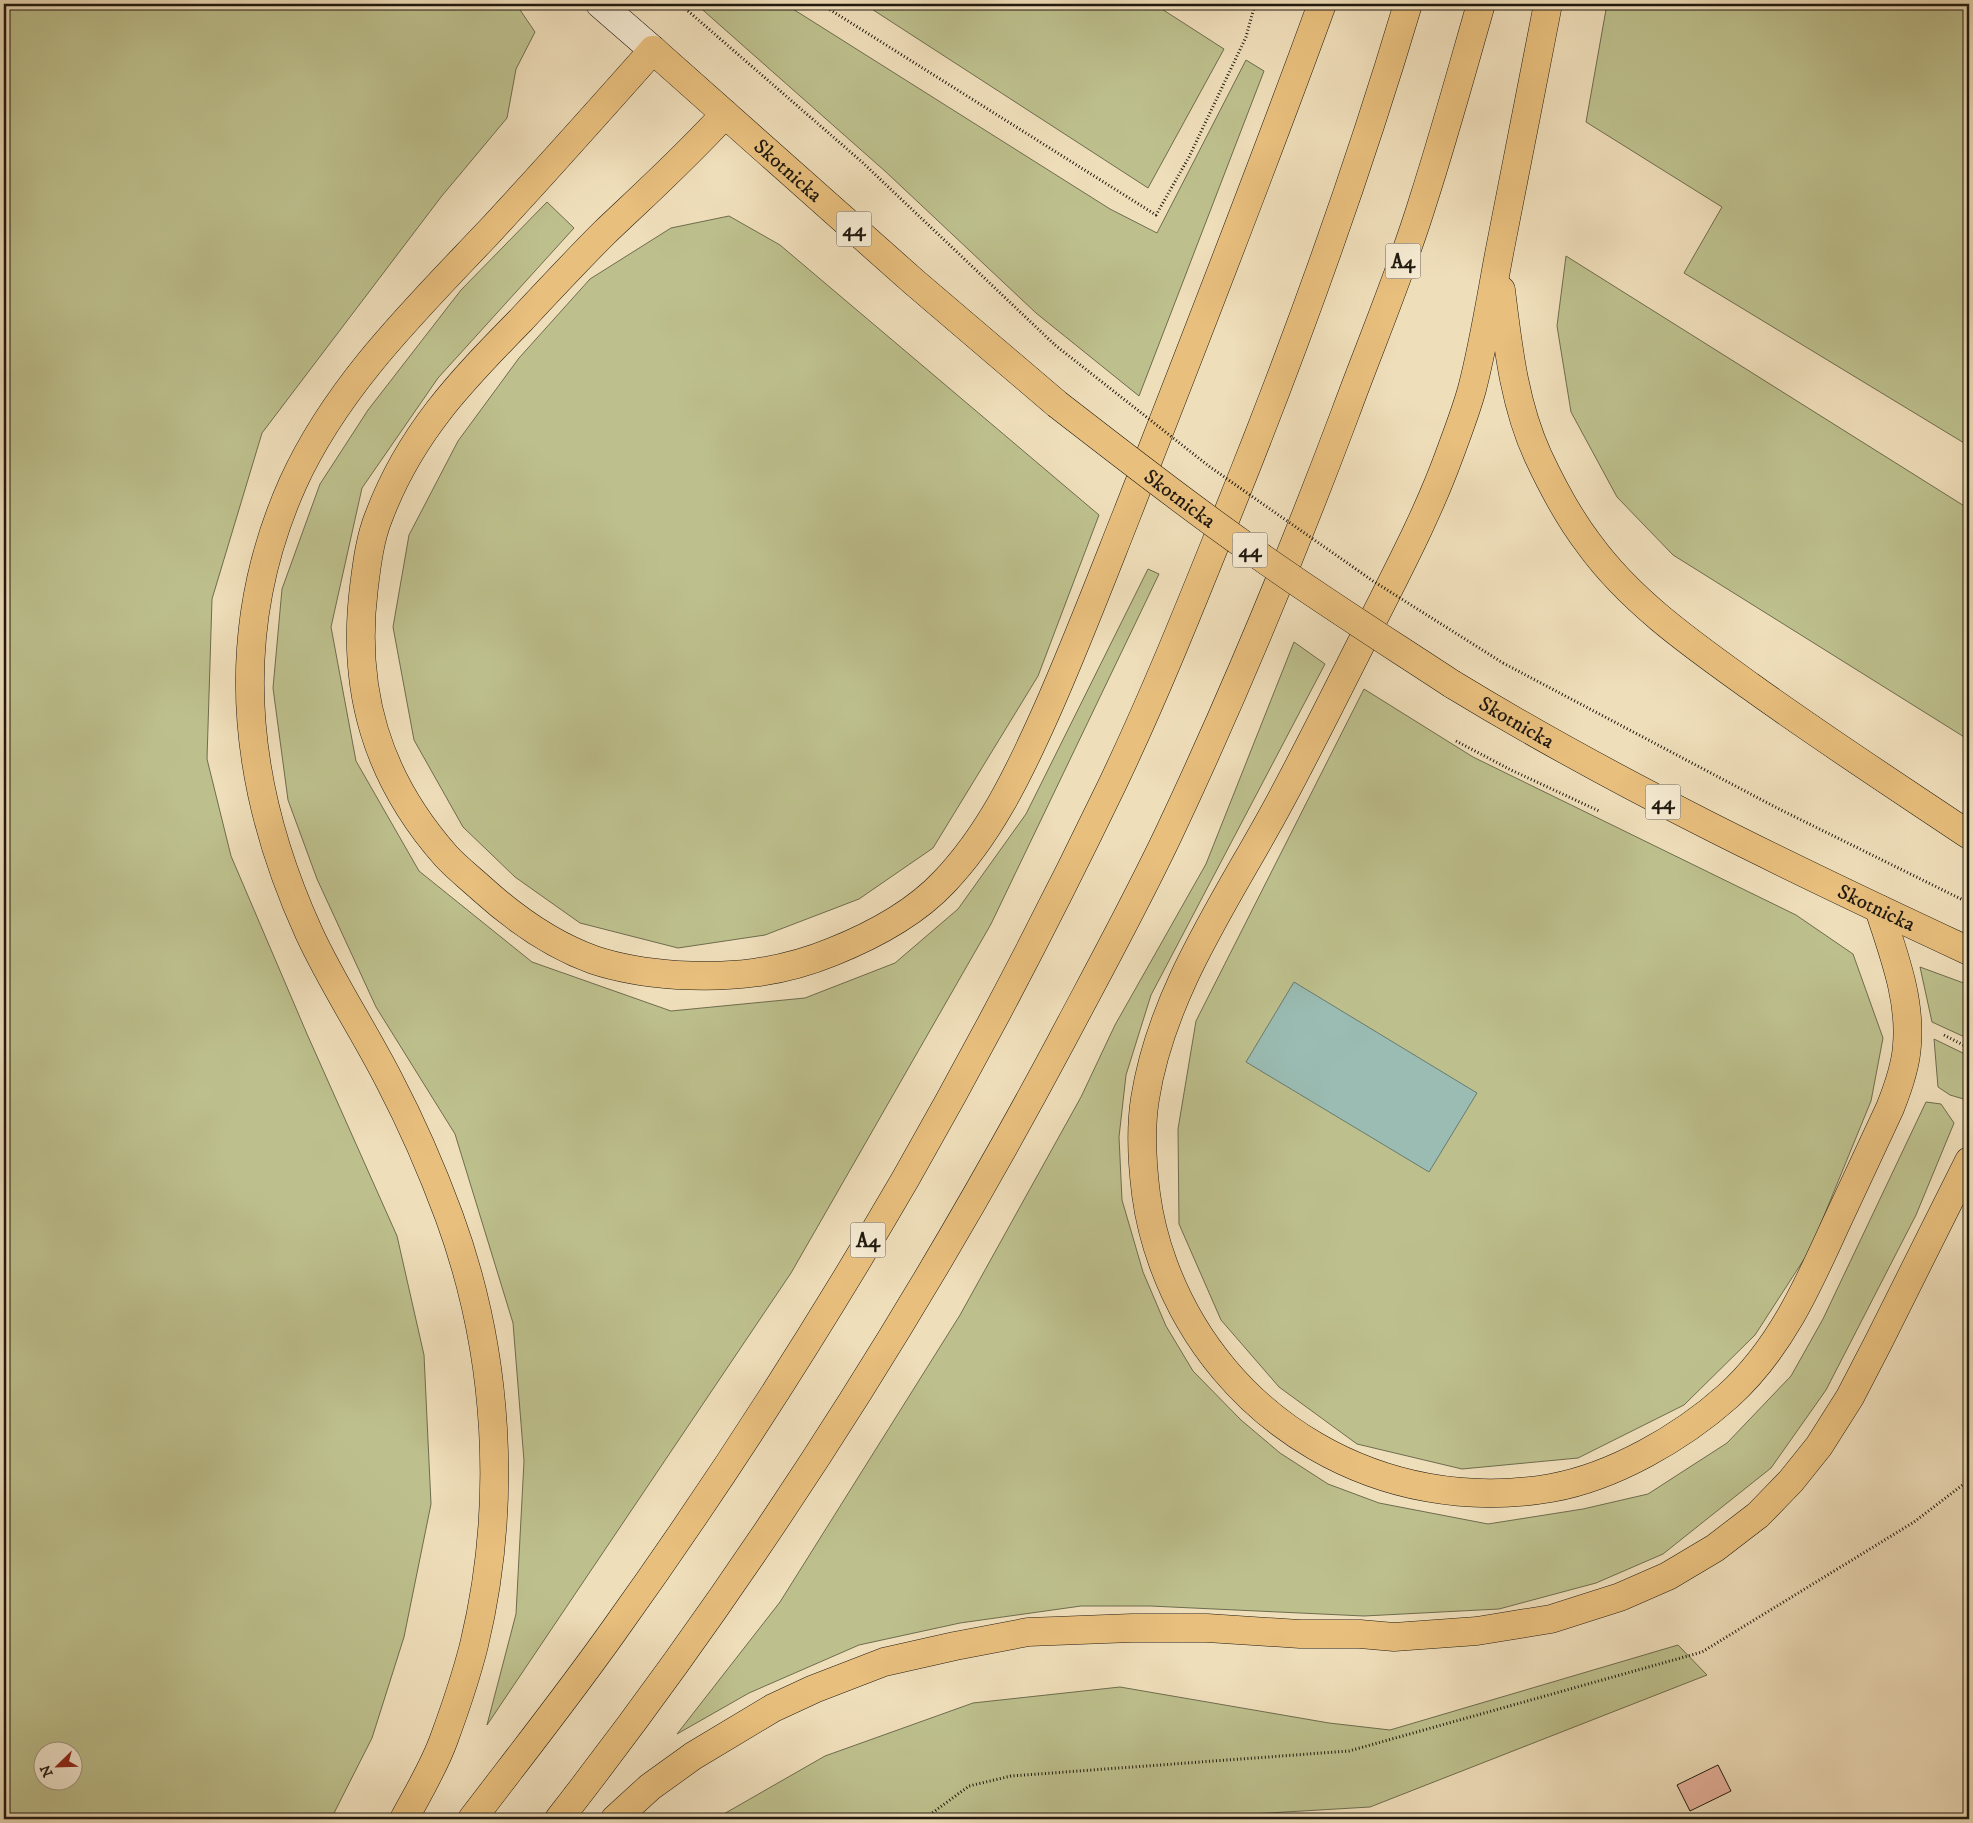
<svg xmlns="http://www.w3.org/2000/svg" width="1973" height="1823" font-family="'IM FELL DW Pica',serif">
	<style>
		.green { fill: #bdc08d; stroke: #6e6c4e; fill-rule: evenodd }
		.water { fill: #9abcb3; stroke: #697b71 }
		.building { fill: #e7b29d; stroke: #20190f }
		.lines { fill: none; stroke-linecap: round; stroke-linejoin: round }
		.secondary-casing { stroke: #20190f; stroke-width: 29 }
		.primary-casing { stroke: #20190f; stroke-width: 29 }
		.highway-casing { stroke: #20190f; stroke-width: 29 }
		.path { stroke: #20190f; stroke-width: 3; stroke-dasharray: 1 2.5; stroke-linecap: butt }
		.secondary { stroke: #f5ead2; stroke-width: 28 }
		.primary { stroke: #e8bf7d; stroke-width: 28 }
		.highway { stroke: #e8bf7d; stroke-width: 28 }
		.primary-bridge-casing { stroke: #20190f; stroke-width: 29; stroke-linecap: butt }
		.path-bridge { stroke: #20190f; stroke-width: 3; stroke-dasharray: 1 2.5; stroke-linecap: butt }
		.primary-bridge { stroke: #e8bf7d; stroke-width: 28 }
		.labels { text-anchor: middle; stroke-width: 4; stroke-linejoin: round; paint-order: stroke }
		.shield { fill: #f5ead2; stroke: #60584a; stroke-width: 1 }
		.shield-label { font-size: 20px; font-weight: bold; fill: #20190f }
		.street-label { font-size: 21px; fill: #20190f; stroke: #f5ead2 }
	</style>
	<rect width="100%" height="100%" fill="#efdeba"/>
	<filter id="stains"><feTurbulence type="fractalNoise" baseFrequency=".004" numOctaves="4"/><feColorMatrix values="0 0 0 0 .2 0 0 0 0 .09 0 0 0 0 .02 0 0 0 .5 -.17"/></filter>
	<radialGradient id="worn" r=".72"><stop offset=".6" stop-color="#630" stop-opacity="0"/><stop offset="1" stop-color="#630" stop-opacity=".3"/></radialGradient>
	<!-- green -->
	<g class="green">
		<path d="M 4,4 L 516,4 L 535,32 L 516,69 L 507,118 L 441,197 L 262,433 L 212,599 L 207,759 L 231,856 L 307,1034 L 397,1236 L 424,1355 L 431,1504 L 404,1637 L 372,1738 L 331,1819 L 4,1819 ZM 42,1750 L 72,1750 L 72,1780 L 42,1780 Z"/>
		<path d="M 696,4 L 785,4 L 1110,209 L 1157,233 L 1246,60 L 1264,71 L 1139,396 L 1036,313 L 886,172 Z"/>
		<path d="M 864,4 L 1154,4 L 1224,49 L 1148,188 Z"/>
		<path d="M 1607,4 L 1969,4 L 1969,446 L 1684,273 L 1722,207 L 1586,122 Z"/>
		<path d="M 547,202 L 574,228 L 438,378 L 362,488 L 331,627 L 356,761 L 419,871 L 532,962 L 671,1011 L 805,998 L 895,963 L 958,909 L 1026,814 L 1148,569 L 1159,574 L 991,924 L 791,1273 L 487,1725 L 516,1614 L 524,1461 L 513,1323 L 455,1134 L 376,1007 L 317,879 L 288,800 L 273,688 L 282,589 L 320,484 L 368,410 L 461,290 Z"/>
		<path d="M 729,216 L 780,245 L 1099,515 L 1038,676 L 933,848 L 859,899 L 765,935 L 678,948 L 580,923 L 515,877 L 463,827 L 414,740 L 393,627 L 409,535 L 458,441 L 519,358 L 590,279 L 671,228 Z"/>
		<path d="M 1566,256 L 1969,509 L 1969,740 L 1673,555 L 1617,497 L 1571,412 L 1557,326 Z"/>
		<path d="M 1294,642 L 1325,664 L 1151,995 L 1126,1075 L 1119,1137 L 1122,1200 L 1143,1272 L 1166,1326 L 1193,1371 L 1241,1420 L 1280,1453 L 1328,1484 L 1379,1503 L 1488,1524 L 1583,1509 L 1648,1494 L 1727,1443 L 1791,1376 L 1823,1319 L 1926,1102 L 1941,1104 L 1954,1123 L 1916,1215 L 1826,1390 L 1771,1468 L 1663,1554 L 1596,1583 L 1499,1609 L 1364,1616 L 1150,1606 L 1081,1606 L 960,1623 L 859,1645 L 749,1693 L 677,1734 L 780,1602 L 960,1315 L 1081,1097 L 1115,1025 L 1206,864 Z"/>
		<path d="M 1364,689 L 1473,757 L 1796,915 L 1853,954 L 1883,1038 L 1871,1101 L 1810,1250 L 1755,1335 L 1684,1405 L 1578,1458 L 1462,1469 L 1357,1444 L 1279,1387 L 1221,1320 L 1179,1224 L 1178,1129 L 1196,1021 Z"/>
		<path d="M 1920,967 L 1969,985 L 1969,1039 L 1932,1022 Z"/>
		<path d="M 1934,1039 L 1969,1056 L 1969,1098 L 1967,1100 L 1950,1095 L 1938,1087 Z"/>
		<path d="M 1678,1645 L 1707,1675 L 1370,1807 L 1166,1819 L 715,1819 L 825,1756 L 973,1703 L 1120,1687 L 1329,1723 L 1390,1730 Z"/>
	</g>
	<!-- water -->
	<path class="water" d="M 1294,982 L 1477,1093 L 1429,1172 L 1246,1062 Z"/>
	<!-- building -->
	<path class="building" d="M 1718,1765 L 1731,1791 L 1690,1811 L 1677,1785 Z"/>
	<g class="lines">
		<!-- secondary casing -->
		<g class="secondary-casing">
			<path id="secondary" d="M 600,4 L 653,50"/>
		</g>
		<!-- primary casing -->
		<g class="primary-casing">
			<g id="primary">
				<path id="s1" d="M 653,50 L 914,282 L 1057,404"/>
				<path id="s2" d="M 1452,684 C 1618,785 1793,869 1969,951"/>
			</g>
		</g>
		<!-- highway casing -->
		<g class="highway-casing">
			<g id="highway">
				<path d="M 1548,4 C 1532,85 1516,167 1500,249 C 1491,296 1484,343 1472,389 C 1466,411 1457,434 1449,456 C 1427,516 1397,572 1369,628 C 1340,685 1312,742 1282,798 C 1231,894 1162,989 1145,1099 C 1140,1130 1142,1162 1146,1194 C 1149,1217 1155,1241 1163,1263 C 1221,1423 1383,1517 1551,1488 C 1613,1477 1681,1438 1728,1396 C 1779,1350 1807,1288 1835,1226 C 1853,1187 1872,1147 1890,1108 C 1898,1088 1906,1066 1907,1045 C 1911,998 1893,953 1879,909"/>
				<path d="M 725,114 C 687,156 645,194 604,233 C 575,262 548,291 520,321 C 460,382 410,434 379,516 C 370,538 367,563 364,587 C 351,690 377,778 446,856 C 457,868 470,878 482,889 C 514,918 552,945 594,960 C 621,969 649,973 677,975 C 731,978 781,973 832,952 C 872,936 914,914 944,882 C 989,835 1018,775 1044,717 C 1074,650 1100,582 1127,514 C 1193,345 1260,175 1322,4"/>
				<path d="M 1501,290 C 1508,346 1514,404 1538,456 C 1552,486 1569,518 1589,544 C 1631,602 1693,645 1750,686 C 1822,738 1896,786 1969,835"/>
				<path d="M 404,1819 C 418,1793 434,1767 444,1739 C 455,1709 466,1677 474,1645 C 508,1504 499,1352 449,1216 C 432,1170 412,1124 389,1080 C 364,1031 332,983 309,933 C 242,786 226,633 293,483 C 337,386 415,310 487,234 C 543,174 598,112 653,50"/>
				<path d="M 472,1819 C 520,1756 569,1694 615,1629 C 719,1484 816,1333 906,1178 C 979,1050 1048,918 1112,785 C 1155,695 1192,602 1229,510 C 1296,344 1357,175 1408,4"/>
				<path d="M 559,1819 C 749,1575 916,1314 1061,1042 C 1098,972 1136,903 1170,831 C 1234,695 1292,555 1345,414 C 1371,343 1401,273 1423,201 C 1444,136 1462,70 1481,4"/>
				<path d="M 615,1819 L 650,1787 L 693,1756 L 773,1708 L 814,1689 L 884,1662 L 955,1646 L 1028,1632 L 1132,1628 L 1207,1628 L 1300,1634 L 1360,1634 L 1394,1637 L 1477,1631 L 1551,1619 L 1620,1597 L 1668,1576 L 1715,1548 L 1758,1515 L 1791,1481 L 1819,1446 L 1850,1397 L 1879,1341 L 1969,1161"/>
			</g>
		</g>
		<!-- path -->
		<g class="path">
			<path d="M 680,4 L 862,162 L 1055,345"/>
			<path d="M 821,4 L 1156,215 L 1189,157 L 1246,37 L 1255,4"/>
			<path d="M 1503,663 L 1777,808 L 1969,903"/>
			<path d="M 1456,741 L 1511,770 L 1599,811"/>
			<path d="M 1944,1035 L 1969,1048"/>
			<path d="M 924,1819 L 969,1786 L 1011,1776 L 1349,1751 L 1702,1652 L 1914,1522 L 1969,1480"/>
		</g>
		<!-- secondary -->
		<use href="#secondary" class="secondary"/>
		<!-- primary -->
		<use href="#primary" class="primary"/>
		<!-- highway -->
		<use href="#highway" class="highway"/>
		<!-- primary-bridge casing -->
		<g class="primary-bridge-casing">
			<g id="primary-bridge">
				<path id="s3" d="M 1057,404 C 1119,452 1180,500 1244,545 C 1312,594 1382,638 1452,684"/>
			</g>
		</g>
		<!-- path-bridge -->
		<path class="path-bridge" d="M 1055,345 L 1210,467 L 1373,581 L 1503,663"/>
		<!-- primary-bridge -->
		<use href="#primary-bridge" class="primary-bridge"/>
	</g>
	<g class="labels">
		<!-- shield labels -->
		<g class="shield">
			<rect x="836.5" y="211.5" width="35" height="35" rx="4"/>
			<rect x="1385.5" y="243.5" width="35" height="35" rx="4"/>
			<rect x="1232.5" y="532.5" width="35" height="35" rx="4"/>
			<rect x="1645.5" y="784.5" width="35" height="35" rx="4"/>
			<rect x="850.5" y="1222.5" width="35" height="35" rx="4"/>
		</g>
		<g class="shield-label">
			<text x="854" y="236">44</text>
			<text x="1403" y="268">A4</text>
			<text x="1250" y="557">44</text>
			<text x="1663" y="809">44</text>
			<text x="868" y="1247">A4</text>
		</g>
		<!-- street labels -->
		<g class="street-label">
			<text dy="7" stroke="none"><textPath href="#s1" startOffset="181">Skotnicka</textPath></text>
			<text dy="7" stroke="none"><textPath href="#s3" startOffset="155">Skotnicka</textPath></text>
			<text dy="7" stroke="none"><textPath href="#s2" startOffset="75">Skotnicka</textPath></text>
			<text dy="7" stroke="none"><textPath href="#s2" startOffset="480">Skotnicka</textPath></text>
		</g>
	</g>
	<!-- margin -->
	<rect width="1973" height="1823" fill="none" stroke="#efdeba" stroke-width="20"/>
	<rect x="5" y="5" width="1963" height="1813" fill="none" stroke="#20190f" stroke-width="2.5"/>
	<rect x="10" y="10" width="1953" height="1803" fill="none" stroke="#20190f"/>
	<!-- north arrow -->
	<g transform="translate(58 1766) rotate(247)"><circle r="24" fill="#f5ead2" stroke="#a09684"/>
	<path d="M0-4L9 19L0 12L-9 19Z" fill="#8f2418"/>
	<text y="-8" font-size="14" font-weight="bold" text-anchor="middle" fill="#20190f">N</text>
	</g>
	<rect width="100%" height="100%" filter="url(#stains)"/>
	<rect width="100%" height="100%" fill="url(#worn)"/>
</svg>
